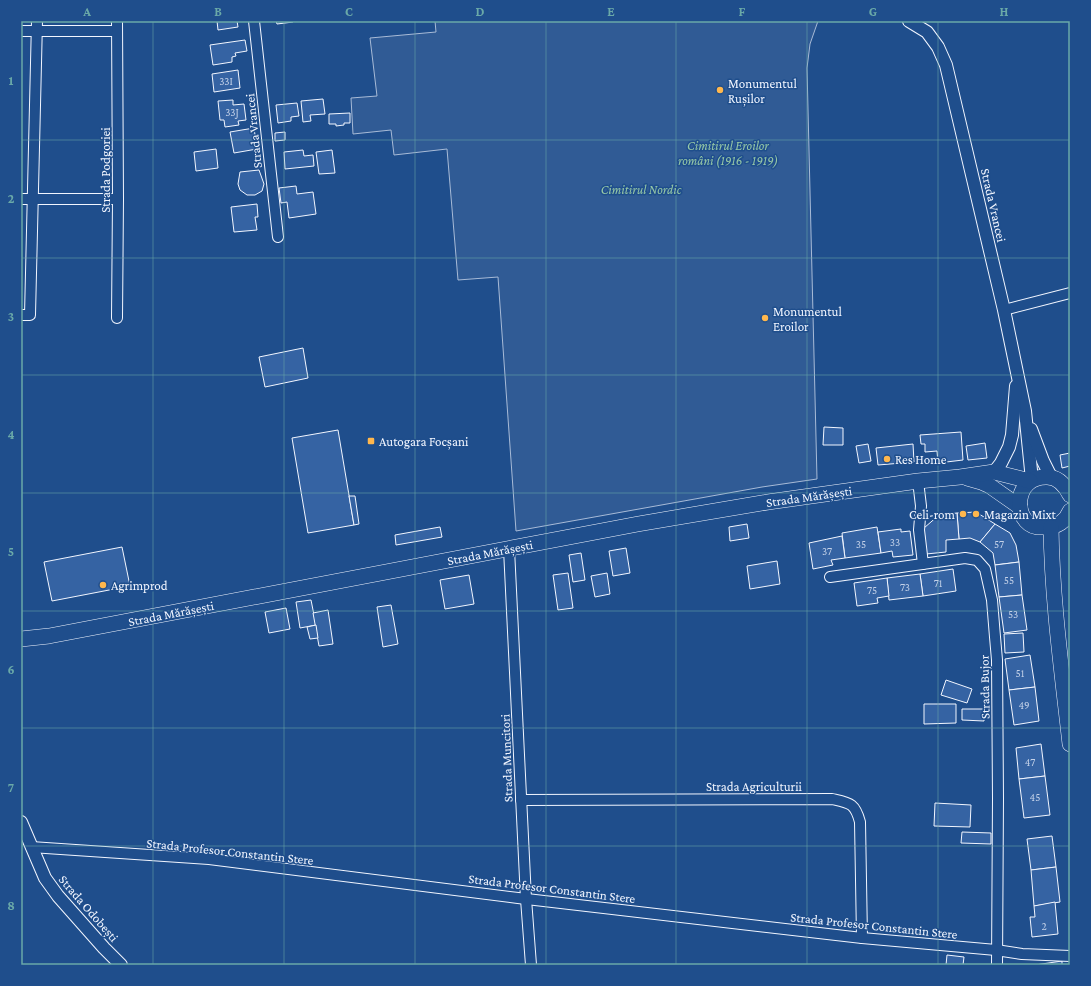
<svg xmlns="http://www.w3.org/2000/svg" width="1091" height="986" font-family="'Crimson Pro',serif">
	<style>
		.green { fill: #305b95; stroke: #a8bbd7 }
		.building { fill: #3563a3; stroke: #f2f6ff }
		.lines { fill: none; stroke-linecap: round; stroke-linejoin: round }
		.minor-casing { stroke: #f2f6ff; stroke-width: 12 }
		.tertiary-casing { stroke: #f2f6ff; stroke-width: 14 }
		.primary-casing { stroke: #f2f6ff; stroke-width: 16 }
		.minor { stroke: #1f4e8c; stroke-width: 10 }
		.tertiary { stroke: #1f4e8c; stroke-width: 12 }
		.primary { stroke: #1f4e8c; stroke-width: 15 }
		.grid { fill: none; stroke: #6aa9a8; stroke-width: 1; stroke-opacity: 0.55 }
		.poi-dot { fill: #ffb74d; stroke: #1f4e8c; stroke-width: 1.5 }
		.labels { text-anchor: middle; stroke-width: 3; stroke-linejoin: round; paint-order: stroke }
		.number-label { font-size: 11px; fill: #c3d1e8 }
		.poi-label { font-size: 13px; fill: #f2f6ff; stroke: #1f4e8c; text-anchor: start }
		.street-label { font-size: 13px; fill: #f2f6ff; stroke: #1f4e8c }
		.park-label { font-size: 13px; font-style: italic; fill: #97c8a6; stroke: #1f4e8c }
		.neatline { fill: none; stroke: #6aa9a8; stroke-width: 1.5 }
		.grid-label { font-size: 13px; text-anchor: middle; font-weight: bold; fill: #6aa9a8 }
	</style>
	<rect width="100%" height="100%" fill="#1f4e8c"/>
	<!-- green -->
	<path class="green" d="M 435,21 L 818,21 L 810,44 L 807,68 L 817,479 L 762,487 L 516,531 L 498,277 L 458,280 L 447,149 L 394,155 L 391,130 L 353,134 L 351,98 L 377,96 L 370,38 L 436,32 Z"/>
	<!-- building -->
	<g class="building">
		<path d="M 217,21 L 237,21 L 238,27 L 218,30 Z"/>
		<path d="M 276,21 L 293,21 L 293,22 L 277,24 Z"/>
		<path d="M 245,40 L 247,51 L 235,53 L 236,56 L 232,57 L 232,62 L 213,65 L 210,45 Z"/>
		<path d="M 238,70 L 240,88 L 214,92 L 212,74 Z"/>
		<path d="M 323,99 L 325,114 L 310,115 L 311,121 L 303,122 L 301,101 Z"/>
		<path d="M 233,100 L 233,105 L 244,104 L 246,120 L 238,121 L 239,125 L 225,127 L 224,120 L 220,120 L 218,101 Z"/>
		<path d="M 297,103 L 299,116 L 291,117 L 291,121 L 278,123 L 276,105 Z"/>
		<path d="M 350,113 L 350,123 L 344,123 L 344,125 L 336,126 L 336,124 L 329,124 L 329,114 Z"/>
		<path d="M 254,128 L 257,149 L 234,153 L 230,132 Z"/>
		<path d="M 285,132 L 285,140 L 275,141 L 275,133 Z"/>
		<path d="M 216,149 L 218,168 L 196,171 L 194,152 Z"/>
		<path d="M 303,150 L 304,156 L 313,155 L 314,166 L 285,169 L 284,152 Z"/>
		<path d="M 332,150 L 335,173 L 319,174 L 316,152 Z"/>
		<path d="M 259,170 L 264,184 L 262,191 L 255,195 L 247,195 L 240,190 L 238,184 L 240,172 Z"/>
		<path d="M 296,186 L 297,194 L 313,192 L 316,214 L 289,218 L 287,202 L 281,203 L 279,188 Z"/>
		<path d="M 257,204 L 258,217 L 255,217 L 257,230 L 234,232 L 231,207 Z"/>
		<path d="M 303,348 L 308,378 L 265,387 L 259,357 Z"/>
		<path d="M 824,427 L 843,428 L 843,445 L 823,445 Z"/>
		<path d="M 338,430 L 354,525 L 308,533 L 292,438 Z"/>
		<path d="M 961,432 L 963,460 L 938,463 L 937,451 L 925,452 L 925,444 L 921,444 L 920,435 Z"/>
		<path d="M 985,443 L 987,458 L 968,460 L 966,446 Z"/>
		<path d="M 868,444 L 871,461 L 859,463 L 856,446 Z"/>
		<path d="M 913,444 L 914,462 L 878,465 L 876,448 Z"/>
		<path d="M 1070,453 L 1070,466 L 1062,468 L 1060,455 Z"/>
		<path d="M 349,496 L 355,496 L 359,524 L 354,525 Z"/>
		<path d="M 976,512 L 995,524 L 980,542 L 970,538 L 959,539 L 957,513 Z"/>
		<path d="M 957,513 L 959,539 L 946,540 L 946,552 L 926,554 L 924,528 L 939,515 Z"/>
		<path d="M 747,524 L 749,538 L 730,541 L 729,527 Z"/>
		<path d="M 995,524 L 1010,533 L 1016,545 L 1019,562 L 995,565 L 993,553 L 980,542 Z"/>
		<path d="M 440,527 L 442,537 L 396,545 L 395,535 Z"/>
		<path d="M 877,527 L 881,553 L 845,558 L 842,533 Z"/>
		<path d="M 901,529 L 901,532 L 910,531 L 913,555 L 893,557 L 892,551 L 881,553 L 878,532 Z"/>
		<path d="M 842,536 L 845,558 L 831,560 L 833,565 L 813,569 L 809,543 Z"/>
		<path d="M 122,547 L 130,586 L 52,601 L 44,562 Z"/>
		<path d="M 626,548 L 630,573 L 613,576 L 609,551 Z"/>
		<path d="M 581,553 L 585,580 L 573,582 L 569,555 Z"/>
		<path d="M 777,561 L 780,584 L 750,589 L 747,566 Z"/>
		<path d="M 1019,562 L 1022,595 L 999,597 L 995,565 Z"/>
		<path d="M 953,569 L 956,591 L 923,596 L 920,574 Z"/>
		<path d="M 568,573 L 573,608 L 558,610 L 553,575 Z"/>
		<path d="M 607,573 L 610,594 L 595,597 L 591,576 Z"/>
		<path d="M 920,574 L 923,596 L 889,600 L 887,578 Z"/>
		<path d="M 469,575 L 474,604 L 445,609 L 440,580 Z"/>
		<path d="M 887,578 L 889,596 L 877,598 L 878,603 L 857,606 L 854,583 Z"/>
		<path d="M 1022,595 L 1027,630 L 1004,633 L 999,597 Z"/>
		<path d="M 311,600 L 316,625 L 300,628 L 296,602 Z"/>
		<path d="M 391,605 L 398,644 L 383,647 L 377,607 Z"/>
		<path d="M 286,608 L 290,629 L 269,633 L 265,612 Z"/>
		<path d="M 328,610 L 333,644 L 319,646 L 313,613 Z"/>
		<path d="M 316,625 L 318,638 L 310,639 L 307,627 Z"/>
		<path d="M 1023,633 L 1024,652 L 1005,653 L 1004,634 Z"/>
		<path d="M 1030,655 L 1035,687 L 1009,690 L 1005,659 Z"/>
		<path d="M 946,680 L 972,689 L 967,703 L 941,695 Z"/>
		<path d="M 1035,687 L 1039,721 L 1014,725 L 1009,690 Z"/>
		<path d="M 924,704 L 956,704 L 956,723 L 924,724 Z"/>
		<path d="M 962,709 L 984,709 L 984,721 L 962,720 Z"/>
		<path d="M 1041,744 L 1045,776 L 1019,779 L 1016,748 Z"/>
		<path d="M 1045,776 L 1050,815 L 1024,818 L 1019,779 Z"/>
		<path d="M 935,803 L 971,805 L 970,827 L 934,826 Z"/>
		<path d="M 962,832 L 991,833 L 991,844 L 961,843 Z"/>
		<path d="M 1052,836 L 1056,867 L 1031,870 L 1027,839 Z"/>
		<path d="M 1056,867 L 1060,902 L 1034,906 L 1031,870 Z"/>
		<path d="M 1055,902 L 1058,934 L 1032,937 L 1030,917 L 1035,917 L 1034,906 Z"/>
		<path d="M 947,955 L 964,957 L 963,965 L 946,965 Z"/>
		<path d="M 1062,961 L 1062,965 L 1035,965 Z"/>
	</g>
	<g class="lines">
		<!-- minor casing -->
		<g class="minor-casing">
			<g id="minor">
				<path d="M 254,21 L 278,237"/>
				<path d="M 21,31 L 117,31"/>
				<path d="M 21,199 L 118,199"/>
				<path d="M 1004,310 L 1070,293"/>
				<path d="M 21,315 L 30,315 L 37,21"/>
				<path d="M 117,318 L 118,199 L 117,21"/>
				<path d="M 918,481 L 921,506 L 919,530 L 923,564"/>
				<path d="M 509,549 L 526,899 L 531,965"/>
				<path d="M 830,577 L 965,558 L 977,560 L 985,569 L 992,600 L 995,637 L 997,660 L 998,798 L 997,965"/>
				<path d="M 521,800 L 832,799 C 850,803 855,803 860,822 L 862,938"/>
				<path d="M 31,847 L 209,859 L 518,898 L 862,938 L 996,950 L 1022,954 L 1070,956"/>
			</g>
		</g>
		<!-- tertiary casing -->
		<g class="tertiary-casing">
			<g id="tertiary">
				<path d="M 909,21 L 927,32 L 938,47 L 946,65 L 1004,310 L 1025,411 L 1032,480"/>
				<path d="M 1031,429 L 1043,461 L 1051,477"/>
				<path d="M 994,472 L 1001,463 L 1009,447 L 1012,435 L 1016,386"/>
				<path d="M 21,822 L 45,878 L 58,896 L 104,948 L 121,965"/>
			</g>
		</g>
		<!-- primary casing -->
		<g class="primary-casing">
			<g id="primary">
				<path d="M 967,478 L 981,482 L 990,486 L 1020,507"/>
				<path d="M 1070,495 C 1065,485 1058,477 1047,477 C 1013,476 1012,522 1037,527 C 1040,527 1043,527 1046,527 C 1057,527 1066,521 1070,511"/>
				<path d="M 1051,527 C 1052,600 1062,672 1070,744"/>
				<path d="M 21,639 L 49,636 L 638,524 L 768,502 L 918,481 L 960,477 L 994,472 L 1030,481"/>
			</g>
		</g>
		<!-- minor -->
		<use href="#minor" class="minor"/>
		<!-- tertiary -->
		<use href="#tertiary" class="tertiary"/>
		<!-- primary -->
		<use href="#primary" class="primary"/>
	</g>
	<!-- grid -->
	<path class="grid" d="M 153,21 L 153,965M 284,21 L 284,965M 415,21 L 415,965M 546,21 L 546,965M 676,21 L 676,965M 807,21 L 807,965M 938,21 L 938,965M 21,140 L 1070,140M 21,258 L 1070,258M 21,375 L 1070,375M 21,493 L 1070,493M 21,611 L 1070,611M 21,728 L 1070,728M 21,846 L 1070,846"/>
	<!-- markers -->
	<g class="poi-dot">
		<circle cx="720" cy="90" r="4"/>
		<circle cx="765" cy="318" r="4"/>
		<rect x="367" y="437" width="8" height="8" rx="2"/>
		<circle cx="887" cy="459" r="4"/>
		<circle cx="963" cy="514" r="4"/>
		<circle cx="976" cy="514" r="4"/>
		<circle cx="103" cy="585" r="4"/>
	</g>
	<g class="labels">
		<!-- number labels -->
		<g class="number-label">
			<text x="226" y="85">33I</text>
			<text x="232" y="116">33J</text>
			<text x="895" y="546">33</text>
			<text x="861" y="548">35</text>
			<text x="999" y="548">57</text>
			<text x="827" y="555">37</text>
			<text x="1009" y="584">55</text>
			<text x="938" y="587">71</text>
			<text x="905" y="591">73</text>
			<text x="872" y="594">75</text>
			<text x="1013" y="618">53</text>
			<text x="1020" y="677">51</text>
			<text x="1024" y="709">49</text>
			<text x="1030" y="766">47</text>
			<text x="1035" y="801">45</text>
			<text x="1044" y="930">2</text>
		</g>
		<!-- poi labels -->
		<g class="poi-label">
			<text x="728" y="88">Monumentul<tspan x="728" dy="15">Rușilor</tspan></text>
			<text x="773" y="316">Monumentul<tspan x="773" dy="15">Eroilor</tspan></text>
			<text x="379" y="446">Autogara Focșani</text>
			<text x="895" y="464">Res Home</text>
			<text x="955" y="519" text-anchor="end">Celi-rom</text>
			<text x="984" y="519">Magazin Mixt</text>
			<text x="111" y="590">Agrimprod</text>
		</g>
		<!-- street labels -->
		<g class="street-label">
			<text transform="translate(253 131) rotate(-96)" y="5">Strada Vrancei</text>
			<text transform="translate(105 170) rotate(-90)" y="5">Strada Podgoriei</text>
			<text transform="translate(994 205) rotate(77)" y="5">Strada Vrancei</text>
			<text transform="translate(809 496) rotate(-8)" y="5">Strada Mărășești</text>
			<text transform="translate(490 552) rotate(-11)" y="5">Strada Mărășești</text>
			<text transform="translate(171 613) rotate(-11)" y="5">Strada Mărășești</text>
			<text transform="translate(984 687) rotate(-91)" y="5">Strada Bujor</text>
			<text transform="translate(506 758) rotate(-92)" y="5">Strada Muncitori</text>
			<text x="754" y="791">Strada Agriculturii</text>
			<text transform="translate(230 851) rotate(6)" y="5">Strada Profesor Constantin Stere</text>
			<text transform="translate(552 888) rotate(7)" y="5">Strada Profesor Constantin Stere</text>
			<text transform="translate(89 908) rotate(49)" y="5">Strada Odobești</text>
			<text transform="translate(874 925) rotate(6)" y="5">Strada Profesor Constantin Stere</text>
		</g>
		<!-- park labels -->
		<g class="park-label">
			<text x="728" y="150">Cimitirul Eroilor<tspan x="728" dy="15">români (1916 - 1919)</tspan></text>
			<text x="641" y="194">Cimitirul Nordic</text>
		</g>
	</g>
	<!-- border -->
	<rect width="1091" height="986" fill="none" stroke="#1f4e8c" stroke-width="44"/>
	<rect x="22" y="22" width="1047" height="942" class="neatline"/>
	<g class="grid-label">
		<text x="87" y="16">A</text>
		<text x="218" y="16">B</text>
		<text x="349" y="16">C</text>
		<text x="480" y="16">D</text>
		<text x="611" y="16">E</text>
		<text x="742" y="16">F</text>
		<text x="873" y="16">G</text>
		<text x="1004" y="16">H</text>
		<text x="11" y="85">1</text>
		<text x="11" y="203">2</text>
		<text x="11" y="321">3</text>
		<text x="11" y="439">4</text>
		<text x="11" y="556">5</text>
		<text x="11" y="674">6</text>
		<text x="11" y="792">7</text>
		<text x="11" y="910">8</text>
	</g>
</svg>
